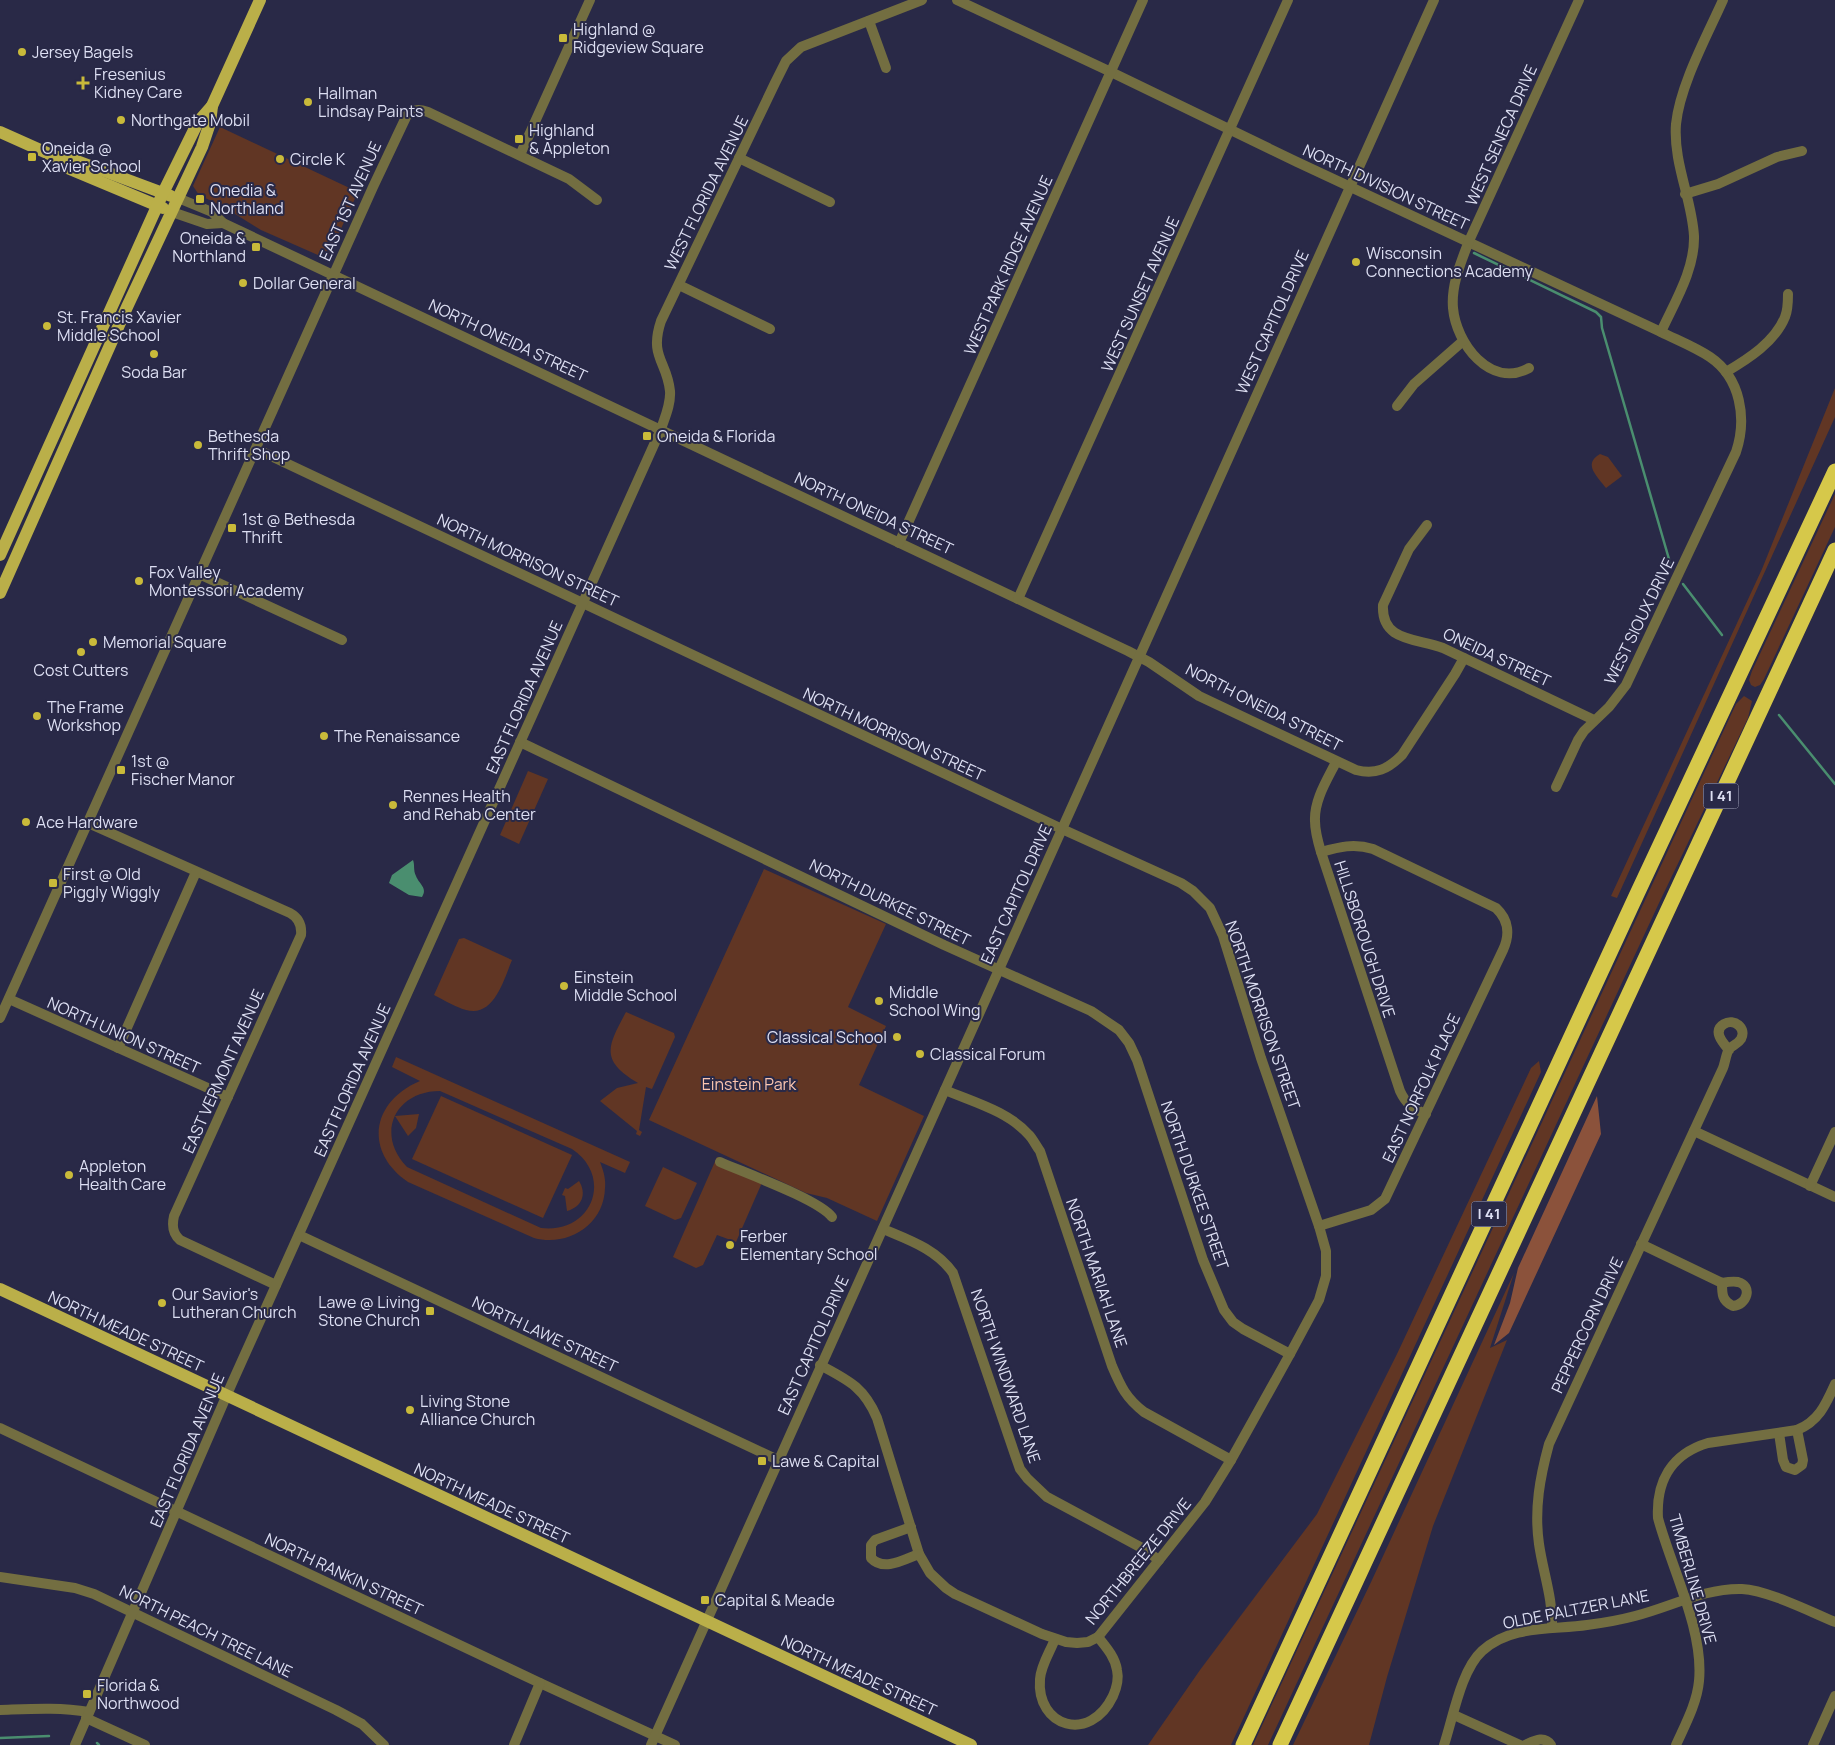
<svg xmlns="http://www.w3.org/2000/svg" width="1835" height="1745" font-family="Manrope,sans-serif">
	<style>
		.green { fill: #613624; fill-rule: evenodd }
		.forest { fill: #8b523b }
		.water { fill: #4a8e6f }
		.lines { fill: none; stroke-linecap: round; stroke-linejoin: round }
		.stream { stroke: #4a8e6f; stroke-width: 2.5 }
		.minor { stroke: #736e41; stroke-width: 10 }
		.major { stroke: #baaf49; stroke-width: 12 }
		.highway { stroke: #d6c84a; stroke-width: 15 }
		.poi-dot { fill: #c9ba3a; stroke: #292947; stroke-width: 2 }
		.labels { text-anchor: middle; stroke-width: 4; stroke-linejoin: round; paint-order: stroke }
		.shield { fill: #292947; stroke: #a7a8bf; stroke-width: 1 }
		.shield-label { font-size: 15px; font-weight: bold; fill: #dddff3 }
		.poi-label { font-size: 16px; fill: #dddff3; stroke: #292947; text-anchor: start }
		.street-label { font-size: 16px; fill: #dddff3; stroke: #292947 }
		.park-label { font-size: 16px; fill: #fbc5af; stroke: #292947 }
	</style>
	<rect width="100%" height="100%" fill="#292947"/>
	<!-- green -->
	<g class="green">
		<path d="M 220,127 L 358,192 L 327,259 L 261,230 L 224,207 L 199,195 L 193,186 Z"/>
		<path d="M 1835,388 L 1835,417 L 1617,898 L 1611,896 L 1762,569 Z"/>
		<path d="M 1600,454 L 1608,457 L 1622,476 L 1606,488 C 1598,477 1582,464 1600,454 Z"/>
		<path d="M 1835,494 L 1835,527 L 1764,679 L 1760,685 L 1755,687 L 1751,685 L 1749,680 L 1752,671 Z"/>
		<path d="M 1744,696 L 1752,701 L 1748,718 L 1659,903 L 1268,1745 L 1253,1745 L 1736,704 Z"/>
		<path d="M 528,771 L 548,779 L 519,844 L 500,835 Z"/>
		<path d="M 764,869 L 886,924 L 848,1007 L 886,1026 L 859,1085 L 924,1116 L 877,1221 L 827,1198 L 806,1193 L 649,1120 Z"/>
		<path d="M 464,938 L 512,960 C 504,979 494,1018 466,1010 C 455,1007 444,1000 434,995 L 459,939 Z"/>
		<path d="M 626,1012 L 674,1033 L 675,1037 L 652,1089 L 646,1087 L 639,1130 L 642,1132 L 640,1136 L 636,1134 L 637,1131 L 600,1101 L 617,1088 L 638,1083 C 599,1060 608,1046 626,1012 Z"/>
		<path d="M 396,1057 L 630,1162 L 625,1173 L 600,1162 C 603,1170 606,1178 605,1188 C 604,1225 568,1247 534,1238 L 408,1182 C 363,1151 372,1101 420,1081 L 392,1067 ZM 440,1091 L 572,1149 C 614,1177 592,1234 541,1228 L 407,1167 C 375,1134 395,1091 440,1091 Z"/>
		<path d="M 1539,1061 L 1541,1072 L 1231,1745 L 1148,1745 L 1200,1670 L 1317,1514 L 1397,1354 L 1531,1068 Z"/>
		<path d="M 441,1096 L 572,1155 L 543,1218 L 412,1159 Z"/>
		<path d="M 419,1114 L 416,1128 L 408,1136 L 395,1116 Z"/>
		<path d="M 717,1157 L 764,1178 L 736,1242 L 717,1235 L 703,1265 L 696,1268 L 673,1257 Z"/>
		<path d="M 663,1167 L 697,1183 L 681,1218 L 675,1220 L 645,1206 Z"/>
		<path d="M 579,1181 C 587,1194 582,1207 567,1211 L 565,1196 L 562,1195 L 565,1188 L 568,1189 Z"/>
		<path d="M 1514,1273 L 1490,1348 L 1507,1340 L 1433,1526 L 1387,1677 L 1369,1745 L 1293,1745 L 1372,1580 Z"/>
	</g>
	<!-- forest -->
	<path class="forest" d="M 1597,1096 L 1601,1134 L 1509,1333 L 1494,1345 L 1510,1303 L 1518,1268 Z"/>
	<!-- water -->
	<path class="water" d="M 413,860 C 415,865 413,870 416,876 C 419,884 428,888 422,897 L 409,895 L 389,883 L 392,875 Z"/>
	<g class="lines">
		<!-- stream -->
		<g class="stream">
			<path d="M 1474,253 L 1596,312 L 1601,317 L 1602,328 L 1671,566"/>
			<path d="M 1683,584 L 1722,635"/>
			<path d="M 1779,715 L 1835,784"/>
			<path d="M 0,1738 L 49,1736"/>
			<path d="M 97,1743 L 99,1745"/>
		</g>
		<!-- minor -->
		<g class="minor">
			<path d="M 957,0 L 1111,72 L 1297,162 L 1661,332 C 1677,340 1695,347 1710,357 C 1741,378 1747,419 1736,452 L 1626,685 L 1609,707 L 1584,731 L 1578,740 L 1556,787"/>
			<path d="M 869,21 L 886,68"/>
			<path d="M 520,155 L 590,0"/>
			<path d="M 739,158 L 830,202"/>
			<path d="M 1685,194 L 1718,184 L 1777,157 L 1802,151"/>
			<path d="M 178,198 L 212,212 L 223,223 L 1128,651 L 1149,662 L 1199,696 L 1356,770 C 1376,775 1388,769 1402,755 L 1455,674 L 1464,658"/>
			<path d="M 172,212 L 207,224 L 223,223"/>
			<path d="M 679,285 L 770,329"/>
			<path d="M 1661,332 C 1674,303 1695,270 1694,236 C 1692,199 1673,163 1676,124 C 1680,85 1707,36 1723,0"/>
			<path d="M 1529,368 C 1490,389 1456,343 1453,308 C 1451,285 1461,262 1469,241 L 1579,0"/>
			<path d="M 1726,372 C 1748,359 1775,342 1785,317 C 1788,310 1788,302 1788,294"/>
			<path d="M 1397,406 L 1414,384 L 1463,341"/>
			<path d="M 256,449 L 1062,829 L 1181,883 L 1193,891 L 1210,908 L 1223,936 L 1261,1058 L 1319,1226 L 1326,1251 L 1326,1276 L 1319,1300 L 1290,1354 L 1231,1460 L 1205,1502 L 1098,1637 L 1088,1642 L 1077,1643 L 1066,1642 L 1042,1634 L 955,1594 L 946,1588 L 930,1573 L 919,1554 L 877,1418 C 864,1387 848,1380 820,1365"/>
			<path d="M 1427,525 L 1409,549 L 1383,605 C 1381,642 1417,638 1443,648 L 1594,720"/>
			<path d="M 899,543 L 1143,0"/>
			<path d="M 199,574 L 342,640"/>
			<path d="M 1018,599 L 1288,0"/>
			<path d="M 520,742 L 944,945 L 1091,1011 L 1119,1030 L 1129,1043 L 1137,1060 L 1203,1260 L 1224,1310 L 1233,1322 L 1243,1329 L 1290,1354"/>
			<path d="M 1336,762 C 1327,780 1314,800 1315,821 C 1315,831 1318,842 1321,852 L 1400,1091 C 1406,1104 1413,1109 1426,1114"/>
			<path d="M 88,823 L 290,913 C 299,918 302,925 301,935 L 174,1216 C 172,1225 172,1233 180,1240 L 276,1285"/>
			<path d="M 9,999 L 228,1097"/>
			<path d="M 0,1018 L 373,187 L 407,115 C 414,109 419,109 428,112 L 569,179 L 597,200"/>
			<path d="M 118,1048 L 196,872"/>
			<path d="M 945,1090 C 973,1102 1008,1111 1029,1135 C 1033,1139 1036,1146 1040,1151 L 1112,1366 C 1121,1387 1126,1398 1144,1412 L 1231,1460"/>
			<path d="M 1694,1131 L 1835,1197"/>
			<path d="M 720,1162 C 745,1173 818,1199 832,1217"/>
			<path d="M 1810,1186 L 1835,1132"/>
			<path d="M 1319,1226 L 1371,1210 L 1385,1199 L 1503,950 C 1510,935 1509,920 1496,908 L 1373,849 C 1354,843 1339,847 1321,852"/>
			<path d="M 883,1229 C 909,1240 936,1249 953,1273 L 1015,1455 L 1020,1469 L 1027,1478 L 1047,1497 L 1142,1548 L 1159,1560"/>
			<path d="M 299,1235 L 778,1460"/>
			<path d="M 1641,1244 L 1722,1283 C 1722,1294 1722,1301 1733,1306 C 1747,1305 1753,1286 1738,1282 C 1733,1281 1727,1282 1722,1283"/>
			<path d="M 0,1428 L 540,1683 L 675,1745"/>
			<path d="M 1779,1433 L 1783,1460 L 1786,1467 L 1795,1470 L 1802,1465 L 1803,1460 L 1797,1430"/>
			<path d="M 911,1527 L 875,1540 L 871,1545 L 871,1558 C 884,1572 905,1559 919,1554"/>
			<path d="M 0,1577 L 75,1588 L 94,1594 L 336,1710 L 362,1724 L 384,1745"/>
			<path d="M 1552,1627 C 1553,1599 1543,1572 1539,1544 C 1534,1509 1540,1477 1549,1444 L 1723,1068 C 1725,1063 1726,1054 1729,1049 C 1733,1045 1738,1044 1741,1039 C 1747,1028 1734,1018 1724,1024 C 1712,1031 1723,1043 1729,1050"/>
			<path d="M 1055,1639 C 1050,1652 1041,1665 1040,1679 C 1036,1727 1090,1744 1113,1696 C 1117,1687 1119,1679 1117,1670 C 1115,1657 1106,1647 1098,1637"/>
			<path d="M 0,1710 C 30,1709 59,1707 89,1712"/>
			<path d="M 1454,1715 L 1520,1745"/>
			<path d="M 86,1718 L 145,1745"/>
			<path d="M 75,1745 L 232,1383 L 661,429 C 665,417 671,404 670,391 C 667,361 649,357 661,321 L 775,83 L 786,61 L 801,47 L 922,0"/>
			<path d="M 514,1745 L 540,1683"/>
			<path d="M 651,1745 L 1434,0"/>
			<path d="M 1444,1745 C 1453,1718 1461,1670 1482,1651 C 1510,1625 1551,1630 1587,1625 C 1603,1623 1620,1620 1635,1616 C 1671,1607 1704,1588 1742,1589 C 1767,1590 1811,1612 1835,1622"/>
			<path d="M 1525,1745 C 1534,1741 1544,1735 1551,1745"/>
			<path d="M 1676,1745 C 1685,1725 1697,1703 1699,1681 C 1704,1630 1671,1567 1658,1518 C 1656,1482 1671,1454 1708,1443 L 1797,1430 C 1819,1421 1826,1404 1835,1384"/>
			<path d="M 1813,1745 L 1835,1696"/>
		</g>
		<!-- major -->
		<g class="major">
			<path d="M 0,132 L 56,157 L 69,158 L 171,196"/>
			<path d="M 56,157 L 65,167 L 163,208"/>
			<path d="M 0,555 L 163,193 L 198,122 L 212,106"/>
			<path d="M 0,593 L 127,307 L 202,147 L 210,123 L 212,106 L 260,0"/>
			<path d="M 0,1289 L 971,1745"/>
		</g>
		<!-- highway -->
		<g class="highway">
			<path d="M 1243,1745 L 1637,894 L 1835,471"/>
			<path d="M 1280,1745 L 1835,550"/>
		</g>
	</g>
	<!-- markers -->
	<g class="poi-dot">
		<rect x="558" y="33" width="10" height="10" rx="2.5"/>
		<circle cx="22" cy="52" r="5"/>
		<path d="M80.5 75.5h5v5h5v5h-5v5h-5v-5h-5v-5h5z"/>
		<circle cx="308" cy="102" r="5"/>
		<circle cx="121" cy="120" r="5"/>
		<rect x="514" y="134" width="10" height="10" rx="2.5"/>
		<rect x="27" y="152" width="10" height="10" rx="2.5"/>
		<circle cx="280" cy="159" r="5"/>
		<rect x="195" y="194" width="10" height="10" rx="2.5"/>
		<rect x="251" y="242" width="10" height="10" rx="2.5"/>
		<circle cx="1356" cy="262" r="5"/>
		<circle cx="243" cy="283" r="5"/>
		<circle cx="47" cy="326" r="5"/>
		<circle cx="154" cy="354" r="5"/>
		<rect x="642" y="431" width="10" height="10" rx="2.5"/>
		<circle cx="198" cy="445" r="5"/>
		<rect x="227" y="523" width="10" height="10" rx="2.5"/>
		<circle cx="139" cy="581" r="5"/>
		<circle cx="93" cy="642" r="5"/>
		<circle cx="81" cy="652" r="5"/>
		<circle cx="37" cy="716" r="5"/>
		<circle cx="324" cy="736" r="5"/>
		<rect x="116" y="765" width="10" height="10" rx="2.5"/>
		<circle cx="393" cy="805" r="5"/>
		<circle cx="26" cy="822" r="5"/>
		<rect x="48" y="878" width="10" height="10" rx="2.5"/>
		<circle cx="564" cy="986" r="5"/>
		<circle cx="879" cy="1001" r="5"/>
		<circle cx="897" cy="1037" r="5"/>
		<circle cx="920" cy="1054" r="5"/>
		<circle cx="69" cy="1175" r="5"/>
		<circle cx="730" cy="1245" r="5"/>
		<circle cx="162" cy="1303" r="5"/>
		<rect x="425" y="1306" width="10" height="10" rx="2.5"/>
		<circle cx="410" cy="1410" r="5"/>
		<rect x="757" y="1456" width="10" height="10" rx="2.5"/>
		<rect x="700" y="1595" width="10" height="10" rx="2.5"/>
		<rect x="82" y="1689" width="10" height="10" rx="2.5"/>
	</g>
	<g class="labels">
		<!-- shield labels -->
		<g class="shield">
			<rect x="1703.5" y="783.5" width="35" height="25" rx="4"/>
			<rect x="1471.5" y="1201.5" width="35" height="25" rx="4"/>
		</g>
		<g class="shield-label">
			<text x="1721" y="801">I 41</text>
			<text x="1489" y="1219">I 41</text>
		</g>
		<!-- poi labels -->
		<g class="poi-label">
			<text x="573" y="35">Highland @<tspan x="573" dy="18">Ridgeview Square</tspan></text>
			<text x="32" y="58">Jersey Bagels</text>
			<text x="94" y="80">Fresenius<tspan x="94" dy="18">Kidney Care</tspan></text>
			<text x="318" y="99">Hallman<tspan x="318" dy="18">Lindsay Paints</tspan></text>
			<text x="131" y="126">Northgate Mobil</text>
			<text x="529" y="136">Highland<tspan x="529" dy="18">&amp; Appleton</tspan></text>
			<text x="42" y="154">Oneida @<tspan x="42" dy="18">Xavier School</tspan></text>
			<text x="290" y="165">Circle K</text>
			<text x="210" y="196">Onedia &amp;<tspan x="210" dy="18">Northland</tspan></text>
			<text x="246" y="244" text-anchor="end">Oneida &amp;<tspan x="246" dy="18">Northland</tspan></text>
			<text x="1366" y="259">Wisconsin<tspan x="1366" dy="18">Connections Academy</tspan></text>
			<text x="253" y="289">Dollar General</text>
			<text x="57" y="323">St. Francis Xavier<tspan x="57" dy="18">Middle School</tspan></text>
			<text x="154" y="378" text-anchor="middle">Soda Bar</text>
			<text x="208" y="442">Bethesda<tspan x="208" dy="18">Thrift Shop</tspan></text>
			<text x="657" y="442">Oneida &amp; Florida</text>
			<text x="242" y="525">1st @ Bethesda<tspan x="242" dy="18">Thrift</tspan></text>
			<text x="149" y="578">Fox Valley<tspan x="149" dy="18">Montessori Academy</tspan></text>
			<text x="103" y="648">Memorial Square</text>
			<text x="81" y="676" text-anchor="middle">Cost Cutters</text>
			<text x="47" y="713">The Frame<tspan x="47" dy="18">Workshop</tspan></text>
			<text x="334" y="742">The Renaissance</text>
			<text x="131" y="767">1st @<tspan x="131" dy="18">Fischer Manor</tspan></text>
			<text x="403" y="802">Rennes Health<tspan x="403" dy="18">and Rehab Center</tspan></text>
			<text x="36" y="828">Ace Hardware</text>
			<text x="63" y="880">First @ Old<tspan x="63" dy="18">Piggly Wiggly</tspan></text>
			<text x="574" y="983">Einstein<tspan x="574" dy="18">Middle School</tspan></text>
			<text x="889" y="998">Middle<tspan x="889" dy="18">School Wing</tspan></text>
			<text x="887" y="1043" text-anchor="end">Classical School</text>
			<text x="930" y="1060">Classical Forum</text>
			<text x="79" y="1172">Appleton<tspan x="79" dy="18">Health Care</tspan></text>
			<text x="740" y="1242">Ferber<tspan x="740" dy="18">Elementary School</tspan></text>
			<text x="172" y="1300">Our Savior's<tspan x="172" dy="18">Lutheran Church</tspan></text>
			<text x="420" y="1308" text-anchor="end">Lawe @ Living<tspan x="420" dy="18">Stone Church</tspan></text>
			<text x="420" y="1407">Living Stone<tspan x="420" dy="18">Alliance Church</tspan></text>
			<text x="772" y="1467">Lawe &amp; Capital</text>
			<text x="715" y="1606">Capital &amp; Meade</text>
			<text x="97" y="1691">Florida &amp;<tspan x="97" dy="18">Northwood</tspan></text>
		</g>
		<!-- street labels -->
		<g class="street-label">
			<text transform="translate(1501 135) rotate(-66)" y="6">WEST SENECA DRIVE</text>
			<text transform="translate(1386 187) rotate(25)" y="6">NORTH DIVISION STREET</text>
			<text transform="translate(706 193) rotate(-64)" y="6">WEST FLORIDA AVENUE</text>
			<text transform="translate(350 201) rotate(-66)" y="6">EAST 1ST AVENUE</text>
			<text transform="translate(1008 265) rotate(-66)" y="6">WEST PARK RIDGE AVENUE</text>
			<text transform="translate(1140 294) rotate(-66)" y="6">WEST SUNSET AVENUE</text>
			<text transform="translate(1272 322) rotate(-66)" y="6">WEST CAPITOL DRIVE</text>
			<text transform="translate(508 340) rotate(25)" y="6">NORTH ONEIDA STREET</text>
			<text transform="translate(874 513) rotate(25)" y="6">NORTH ONEIDA STREET</text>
			<text transform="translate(528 560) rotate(25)" y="6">NORTH MORRISON STREET</text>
			<text transform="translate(1639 621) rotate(-64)" y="6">WEST SIOUX DRIVE</text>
			<text transform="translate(1497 657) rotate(25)" y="6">ONEIDA STREET</text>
			<text transform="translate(524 697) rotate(-66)" y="6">EAST FLORIDA AVENUE</text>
			<text transform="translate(1264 707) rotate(27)" y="6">NORTH ONEIDA STREET</text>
			<text transform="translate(894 734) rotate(25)" y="6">NORTH MORRISON STREET</text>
			<text transform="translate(1016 894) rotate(-66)" y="6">EAST CAPITOL DRIVE</text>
			<text transform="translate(890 902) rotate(26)" y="6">NORTH DURKEE STREET</text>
			<text transform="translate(1365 939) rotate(72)" y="6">HILLSBOROUGH DRIVE</text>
			<text transform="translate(1263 1015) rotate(71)" y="6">NORTH MORRISON STREET</text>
			<text transform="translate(124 1035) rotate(24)" y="6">NORTH UNION STREET</text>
			<text transform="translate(223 1071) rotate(-66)" y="6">EAST VERMONT AVENUE</text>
			<text transform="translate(352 1080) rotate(-66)" y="6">EAST FLORIDA AVENUE</text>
			<text transform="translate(1421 1088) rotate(-65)" y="6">EAST NORFOLK PLACE</text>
			<text transform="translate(1195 1185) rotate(71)" y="6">NORTH DURKEE STREET</text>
			<text transform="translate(1097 1273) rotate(71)" y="6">NORTH MARIAH LANE</text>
			<text transform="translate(1587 1325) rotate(-65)" y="6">PEPPERCORN DRIVE</text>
			<text transform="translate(126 1331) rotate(25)" y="6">NORTH MEADE STREET</text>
			<text transform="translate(545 1334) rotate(25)" y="6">NORTH LAWE STREET</text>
			<text transform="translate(813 1345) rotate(-66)" y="6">EAST CAPITOL DRIVE</text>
			<text transform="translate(1006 1376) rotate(71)" y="6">NORTH WINDWARD LANE</text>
			<text transform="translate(187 1450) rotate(-67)" y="6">EAST FLORIDA AVENUE</text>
			<text transform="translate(492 1503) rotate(25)" y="6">NORTH MEADE STREET</text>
			<text transform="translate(1138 1561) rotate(-51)" y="6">NORTHBREEZE DRIVE</text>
			<text transform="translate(344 1574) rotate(25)" y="6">NORTH RANKIN STREET</text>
			<text transform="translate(1693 1579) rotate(74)" y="6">TIMBERLINE DRIVE</text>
			<text transform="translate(1576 1609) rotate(-11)" y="6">OLDE PALTZER LANE</text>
			<text transform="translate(206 1631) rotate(26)" y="6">NORTH PEACH TREE LANE</text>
			<text transform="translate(859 1675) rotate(25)" y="6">NORTH MEADE STREET</text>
		</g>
		<!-- park labels -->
		<g class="park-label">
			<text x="749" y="1090">Einstein Park</text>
		</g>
	</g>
</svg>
